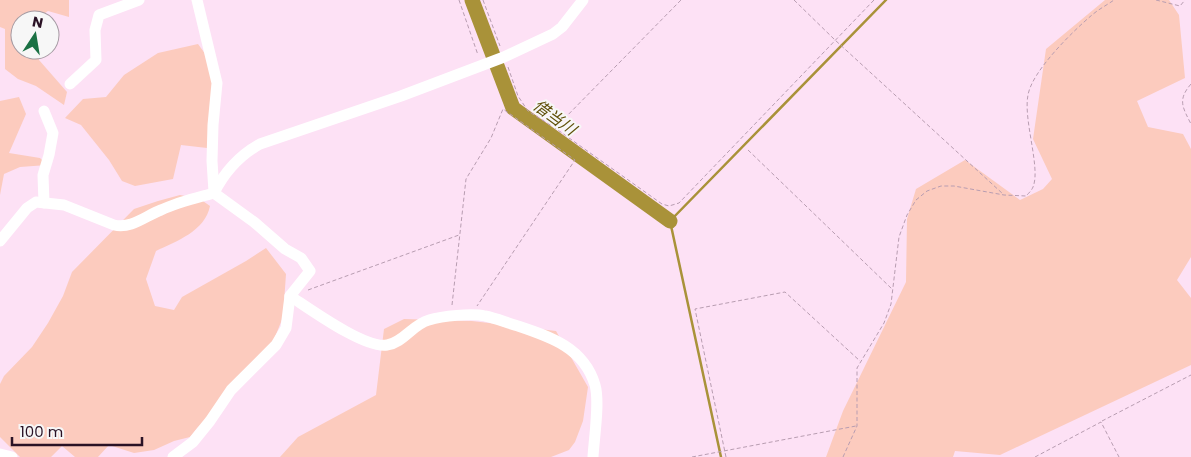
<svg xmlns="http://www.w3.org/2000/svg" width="1191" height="457" font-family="Poppins,'Noto Sans JP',sans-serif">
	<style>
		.green { fill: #fccbbe }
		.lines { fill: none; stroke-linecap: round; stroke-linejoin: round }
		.stream { stroke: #a99239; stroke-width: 2.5 }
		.river { stroke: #a99239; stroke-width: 15 }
		.path { stroke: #b89db1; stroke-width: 1; stroke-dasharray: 4 2.5; stroke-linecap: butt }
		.minor { stroke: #fff; stroke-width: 11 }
		.labels { text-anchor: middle; stroke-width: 4; stroke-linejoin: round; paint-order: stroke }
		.water-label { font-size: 16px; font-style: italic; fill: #60500a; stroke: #f7f7f7 }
	</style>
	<rect width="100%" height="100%" fill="#fde1f5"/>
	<!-- green -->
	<g class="green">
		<path d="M 0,0 L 69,0 L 69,17 L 48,11 L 35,20 L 20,20 L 20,50 L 37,50 L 39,60 L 67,92 L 64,105 L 36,86 L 18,79 L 5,69 L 5,29 L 0,27 Z"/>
		<path d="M 1105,0 L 1169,0 L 1179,15 L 1185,78 L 1137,101 L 1148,127 L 1183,134 L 1191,149 L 1191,257 L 1177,280 L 1191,298 L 1191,365 L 1000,455 L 955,451 L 953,457 L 826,457 L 843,411 L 906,282 L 907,219 L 916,189 L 965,160 L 1020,200 L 1043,189 L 1052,179 L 1033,139 L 1046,49 Z"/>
		<path d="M 198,44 L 217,70 L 218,140 L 207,148 L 181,145 L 173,179 L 135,186 L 122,181 L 109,160 L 81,125 L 65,118 L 83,99 L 106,97 L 124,75 L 158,53 Z"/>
		<path d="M 19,97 L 26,114 L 9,153 L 40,158 L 47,165 L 20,167 L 4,174 L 0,195 L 0,101 Z"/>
		<path d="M 180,195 L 200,199 L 210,206 C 205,231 177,241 156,251 L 146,279 L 155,306 L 174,310 L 182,297 L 246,261 L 266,248 L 286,274 L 283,317 L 267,357 L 216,414 L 198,427 L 190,437 L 174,441 L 154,450 L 134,453 L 109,445 L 98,457 L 75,457 L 62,446 L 51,457 L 20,457 L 0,437 L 0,384 L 4,376 L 32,347 L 48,323 L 63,296 L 72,272 L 134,209 L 158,201 Z"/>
		<path d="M 404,319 L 472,321 L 556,331 L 588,387 L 583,421 L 575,442 L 569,450 L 551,457 L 280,457 L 298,437 L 376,395 L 384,329 Z"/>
	</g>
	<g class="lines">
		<!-- stream -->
		<path class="stream" d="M 721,457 L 670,221 L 886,0"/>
		<!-- river -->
		<path class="river" d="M 472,0 L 513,108 L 670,221"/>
		<!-- path -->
		<g class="path">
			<path d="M 459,0 L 478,55"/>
			<path d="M 483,0 L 500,46"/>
			<path d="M 794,0 L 835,40 L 1003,194"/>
			<path d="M 1156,0 L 1180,6 L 1185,0"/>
			<path d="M 508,67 L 518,96 L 528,111 L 555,128 L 662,204 L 669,206 L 679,203 L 874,0"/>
			<path d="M 1191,84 C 1177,100 1183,108 1191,124"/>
			<path d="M 555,128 L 681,0"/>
			<path d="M 748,150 L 892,289"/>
			<path d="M 308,290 L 459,235"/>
			<path d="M 452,305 L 466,179 L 491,138 L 503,109 L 575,160 L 477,306"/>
			<path d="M 1102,421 L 1191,375"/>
			<path d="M 692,457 L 856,426"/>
			<path d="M 726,457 L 695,309 L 785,292 L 860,361"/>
			<path d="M 843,457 L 857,426 L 857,368 L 884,323 L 891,304 L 899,237 L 907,215 L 916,200 L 927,191 L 941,186 L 954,186 L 1004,195 L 1026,196 C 1028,194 1032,190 1033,187 C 1041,168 1023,120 1028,95 C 1032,71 1073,31 1092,15 C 1099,9 1107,5 1114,0"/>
			<path d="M 1035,457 L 1101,422 L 1119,457"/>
		</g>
		<!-- minor -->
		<g class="minor">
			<path d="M 197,0 L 217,83 L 213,125 L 212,161 L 214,192"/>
			<path d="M 70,84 L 96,60 L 95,30 L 99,15 L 139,0"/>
			<path d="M 44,111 L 53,133 L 49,155 L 43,175 L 44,203"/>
			<path d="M 214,193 C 224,173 240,155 260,144 L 401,96 L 504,57 L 553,34 L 562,27 L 583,0"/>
			<path d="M 0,241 L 27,208 L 36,202 L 64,205 L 114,225 C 132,229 145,216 161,210 C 178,202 196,198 214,193 L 254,222 L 285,249 L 301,258 L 310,271 L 290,296 L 286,328 L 276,345 L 231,390 L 210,421 L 193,442 L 173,457"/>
			<path d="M 290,296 C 310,309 365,349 387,345 C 403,343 413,324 429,320 C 442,316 472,313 485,316 C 496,318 507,323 518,326 C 551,337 584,348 595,385 C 600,402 594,438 593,457"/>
			<path d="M 0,454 L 12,457"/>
		</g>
	</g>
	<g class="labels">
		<!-- water labels -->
		<g class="water-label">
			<text transform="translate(555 117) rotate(36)" y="6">借当川</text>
		</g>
	</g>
	<!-- north arrow -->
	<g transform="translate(35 35) rotate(12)"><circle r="24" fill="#f7f7f7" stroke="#a59ba3"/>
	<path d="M0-4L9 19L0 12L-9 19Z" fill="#1b7144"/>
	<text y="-8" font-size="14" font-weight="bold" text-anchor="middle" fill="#2a1225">N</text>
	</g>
	<!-- scale -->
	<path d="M12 437v8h130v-8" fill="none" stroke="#2a1225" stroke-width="2.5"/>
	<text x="20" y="437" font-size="15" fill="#2a1225" stroke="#f7f7f7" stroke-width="4" paint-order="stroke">100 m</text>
</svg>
